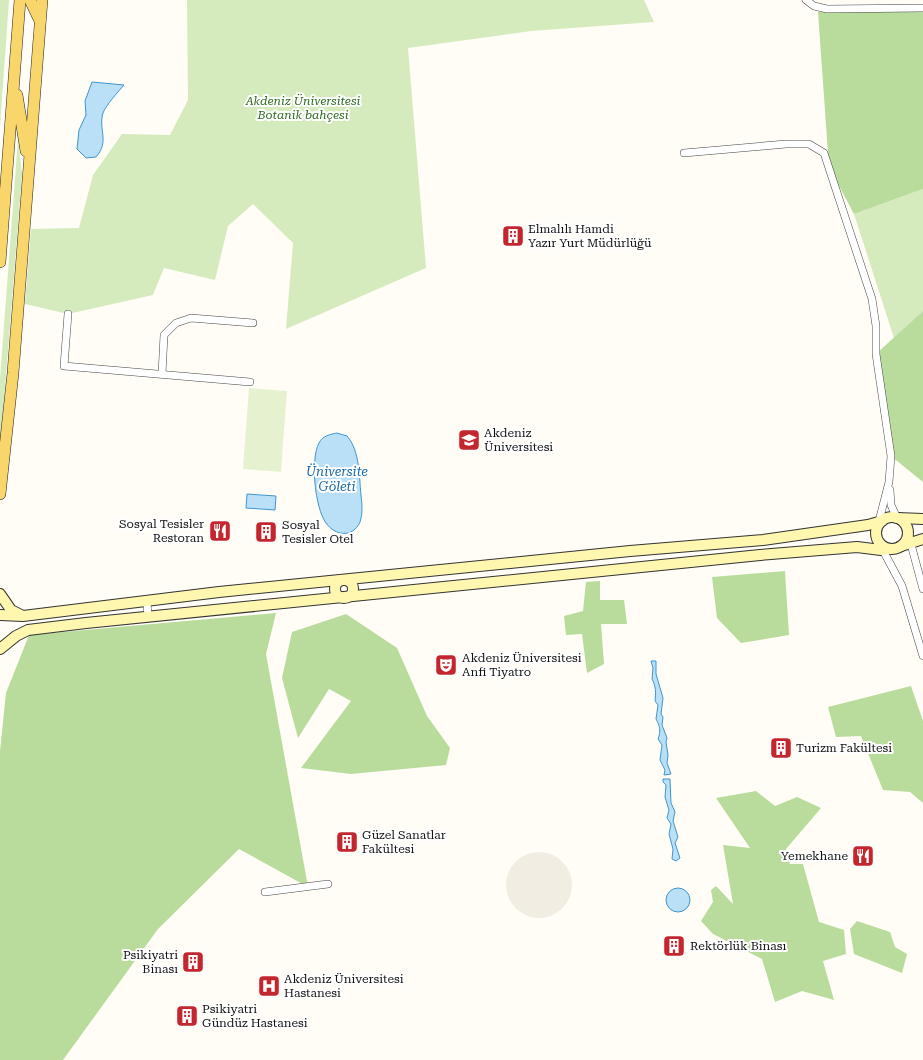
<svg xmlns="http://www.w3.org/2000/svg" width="923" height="1060" font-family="'Roboto Serif',serif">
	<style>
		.green { fill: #d5ebbd }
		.forest { fill: #b9dc9c }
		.pitch { fill: #e6f2cf }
		.plaza { fill: #f1ede2 }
		.water { fill: #b9e0f7; stroke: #3f96cf }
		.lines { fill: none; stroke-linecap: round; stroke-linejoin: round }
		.street-casing { stroke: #444; stroke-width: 8 }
		.secondary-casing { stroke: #333; stroke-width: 12 }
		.primary-casing { stroke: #222; stroke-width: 12 }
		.street { stroke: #fff; stroke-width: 7 }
		.secondary { stroke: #fff6b0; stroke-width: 10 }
		.primary { stroke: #f9d66b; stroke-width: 11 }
		.labels { text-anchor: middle; stroke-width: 4; stroke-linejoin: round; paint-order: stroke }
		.park-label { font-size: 12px; font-style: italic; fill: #2f6b1f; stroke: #fff }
		.poi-label { font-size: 12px; fill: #111; stroke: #fff; text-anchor: start }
		.water-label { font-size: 13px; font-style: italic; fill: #1768a6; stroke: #fff }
	</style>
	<rect width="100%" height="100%" fill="#fffdf5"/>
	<!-- green -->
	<g class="green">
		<path d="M 0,0 L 9,0 L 0,127 Z"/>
		<path d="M 187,0 L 644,0 L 654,22 L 531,31 L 408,48 L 426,268 L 286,329 L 293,243 L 253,204 L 228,226 L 215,280 L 164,268 L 153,295 L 68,314 L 25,304 L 31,229 L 79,228 L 93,175 L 122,134 L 170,135 L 188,100 Z"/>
		<path d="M 18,139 L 22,174 L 0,451 L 0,378 Z"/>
		<path d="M 923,189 L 923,311 L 894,338 L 854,214 Z"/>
	</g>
	<!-- forest -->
	<g class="forest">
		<path d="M 923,11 L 923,189 L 854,214 L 829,167 L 818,12 Z"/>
		<path d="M 923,311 L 923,482 L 891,456 L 876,354 Z"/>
		<path d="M 785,571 L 789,635 L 741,643 L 717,618 L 712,577 Z"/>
		<path d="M 600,581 L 600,600 L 624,600 L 627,624 L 601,624 L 604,664 L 587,673 L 582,634 L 566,635 L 564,616 L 583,611 L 586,582 Z"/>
		<path d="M 276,613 L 266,654 L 308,887 L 239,849 L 158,929 L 63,1060 L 0,1060 L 0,751 L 6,693 L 29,635 Z"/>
		<path d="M 346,614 L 397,648 L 427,716 L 450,748 L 446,765 L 351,774 L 301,768 L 351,701 L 329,689 L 298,738 L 282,678 L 292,632 Z"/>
		<path d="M 911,686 L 923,721 L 923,803 L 910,792 L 883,790 L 861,736 L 836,737 L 828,707 Z"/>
		<path d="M 756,791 L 775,806 L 797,797 L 821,808 L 786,849 L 790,864 L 803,864 L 819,922 L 844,930 L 846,954 L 823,961 L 834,1000 L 802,991 L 775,1002 L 762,959 L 713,934 L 701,921 L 713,902 L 711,890 L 716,886 L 733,904 L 723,845 L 750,848 L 716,798 Z"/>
		<path d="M 857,921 L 890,932 L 895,947 L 907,954 L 902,973 L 854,954 L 850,929 Z"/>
	</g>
	<!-- pitch -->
	<path class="pitch" d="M 249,388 L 287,391 L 281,472 L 243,469 Z"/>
	<!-- plaza -->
	<circle class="plaza" cx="539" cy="885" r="33"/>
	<!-- water -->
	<g class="water">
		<path d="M 92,82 L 124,85 C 118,92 106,105 103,113 C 98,130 110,141 96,157 L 86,158 L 77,149 L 79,130 L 86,115 L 85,101 Z"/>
		<path d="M 337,433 L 347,436 C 360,451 359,476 361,495 C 362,504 363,513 360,522 C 353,538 335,536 326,523 C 315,508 310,460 319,443 C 322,436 331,434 337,433 Z"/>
		<path d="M 247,494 L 276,496 L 275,510 L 246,508 Z"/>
		<path d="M 651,661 L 656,661 L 656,674 L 663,698 L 661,714 L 663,717 L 662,725 L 667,738 L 666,742 L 668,755 L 667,763 L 671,774 L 664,775 L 665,770 L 660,760 L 662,745 L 658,739 C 661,731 660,726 656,719 L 658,705 L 655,701 C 656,693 656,686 652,679 L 653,668 Z"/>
		<path d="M 663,779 L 670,779 L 671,803 L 675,812 L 673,821 L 678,837 L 675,843 L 680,858 L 676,861 L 672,859 L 673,849 L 669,834 L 671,824 L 667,818 L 669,810 L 665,797 L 666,785 L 663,782 Z"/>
		<circle cx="678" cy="900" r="12"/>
	</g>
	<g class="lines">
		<!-- street casing -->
		<g class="street-casing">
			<g id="street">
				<path d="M 806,0 L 814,6 L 827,9 L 923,8"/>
				<path d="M 684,153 L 786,144 L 809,144 L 824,153 L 872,299 L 876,326 L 876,354 L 891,456 L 889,482 L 878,525"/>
				<path d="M 68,314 L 64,366 L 250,382"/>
				<path d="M 162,374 L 164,335 L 176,323 L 191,318 L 253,323"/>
				<path d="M 890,490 L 891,505 L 897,518"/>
				<path d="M 908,533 L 923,589"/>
				<path d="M 878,541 L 902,586 L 923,656"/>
				<path d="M 147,602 L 148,617"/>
				<path d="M 265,892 L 328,884"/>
			</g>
		</g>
		<!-- secondary casing -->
		<g class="secondary-casing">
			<g id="secondary">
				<circle cx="892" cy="533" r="16"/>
				<path d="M 897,518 L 923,519"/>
				<path d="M 901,546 L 923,539"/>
				<circle cx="344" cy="589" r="9"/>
				<path d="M 0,594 L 11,610 L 21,615"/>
				<path d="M 0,615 L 23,616 L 219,592 L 630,551 L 763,540 L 868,525 L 882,521"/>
				<path d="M 0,649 L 16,636 L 28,630 L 86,623 L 760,555 L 857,547 L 881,550 L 891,549"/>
			</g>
		</g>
		<!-- primary casing -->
		<g class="primary-casing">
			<g id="primary">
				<path d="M 30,0 L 40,21"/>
				<path d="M 17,95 L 26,151"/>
				<path d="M 0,262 L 20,0"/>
				<path d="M 0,494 L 13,373 L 42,0"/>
			</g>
		</g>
		<!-- street -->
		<use href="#street" class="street"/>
		<!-- secondary -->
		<use href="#secondary" class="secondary"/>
		<!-- primary -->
		<use href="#primary" class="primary"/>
	</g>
	<!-- icons -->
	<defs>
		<g id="building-square" transform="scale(1.15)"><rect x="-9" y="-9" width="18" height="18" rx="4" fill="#c4262e" stroke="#fff"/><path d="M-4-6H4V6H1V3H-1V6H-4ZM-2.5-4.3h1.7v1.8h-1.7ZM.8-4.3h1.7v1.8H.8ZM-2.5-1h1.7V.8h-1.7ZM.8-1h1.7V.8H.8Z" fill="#fff"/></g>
		<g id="university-square" transform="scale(1.15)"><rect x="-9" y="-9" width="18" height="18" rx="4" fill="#c4262e" stroke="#fff"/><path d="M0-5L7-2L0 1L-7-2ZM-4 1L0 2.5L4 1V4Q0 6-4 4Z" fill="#fff"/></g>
		<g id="restaurant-square" transform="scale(1.15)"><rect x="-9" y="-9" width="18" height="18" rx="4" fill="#c4262e" stroke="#fff"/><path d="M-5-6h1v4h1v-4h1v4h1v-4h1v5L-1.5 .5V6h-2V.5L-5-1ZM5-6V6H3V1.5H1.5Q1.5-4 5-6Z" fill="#fff"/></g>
		<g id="theatre-square" transform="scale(1.15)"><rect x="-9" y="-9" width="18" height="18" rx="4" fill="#c4262e" stroke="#fff"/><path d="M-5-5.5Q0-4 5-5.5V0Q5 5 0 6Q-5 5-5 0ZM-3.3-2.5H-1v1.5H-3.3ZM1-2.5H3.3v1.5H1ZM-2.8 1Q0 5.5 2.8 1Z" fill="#fff"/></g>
		<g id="hospital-square" transform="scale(1.15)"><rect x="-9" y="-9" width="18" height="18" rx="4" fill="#c4262e" stroke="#fff"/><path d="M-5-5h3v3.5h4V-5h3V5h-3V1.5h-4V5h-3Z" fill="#fff"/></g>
	</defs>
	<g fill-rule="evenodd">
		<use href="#building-square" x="513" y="236"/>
		<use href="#university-square" x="469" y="440"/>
		<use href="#restaurant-square" x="220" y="531"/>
		<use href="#building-square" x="266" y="532"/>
		<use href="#theatre-square" x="446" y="665"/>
		<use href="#building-square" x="781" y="748"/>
		<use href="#building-square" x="347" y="842"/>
		<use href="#restaurant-square" x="863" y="856"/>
		<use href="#building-square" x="674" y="946"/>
		<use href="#building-square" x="193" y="962"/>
		<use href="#hospital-square" x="269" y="986"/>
		<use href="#building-square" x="187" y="1016"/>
	</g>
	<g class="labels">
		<!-- park labels -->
		<g class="park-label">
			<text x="303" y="105">Akdeniz Üniversitesi<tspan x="303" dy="14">Botanik bahçesi</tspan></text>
		</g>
		<!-- poi labels -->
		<g class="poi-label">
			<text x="528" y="233">Elmalılı Hamdi<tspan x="528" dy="14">Yazır Yurt Müdürlüğü</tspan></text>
			<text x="484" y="437">Akdeniz<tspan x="484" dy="14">Üniversitesi</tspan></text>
			<text x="204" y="528" text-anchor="end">Sosyal Tesisler<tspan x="204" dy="14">Restoran</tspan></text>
			<text x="282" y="529">Sosyal<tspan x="282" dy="14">Tesisler Otel</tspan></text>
			<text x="462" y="662">Akdeniz Üniversitesi<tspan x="462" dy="14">Anfi Tiyatro</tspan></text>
			<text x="796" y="752">Turizm Fakültesi</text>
			<text x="362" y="839">Güzel Sanatlar<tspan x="362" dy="14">Fakültesi</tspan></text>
			<text x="848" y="860" text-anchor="end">Yemekhane</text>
			<text x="690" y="950">Rektörlük Binası</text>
			<text x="178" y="959" text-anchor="end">Psikiyatri<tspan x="178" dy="14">Binası</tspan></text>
			<text x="284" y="983">Akdeniz Üniversitesi<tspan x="284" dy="14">Hastanesi</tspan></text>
			<text x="202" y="1013">Psikiyatri<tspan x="202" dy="14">Gündüz Hastanesi</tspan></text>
		</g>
		<!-- water labels -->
		<g class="water-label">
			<text x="337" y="476">Üniversite<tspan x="337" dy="15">Göleti</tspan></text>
		</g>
	</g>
</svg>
